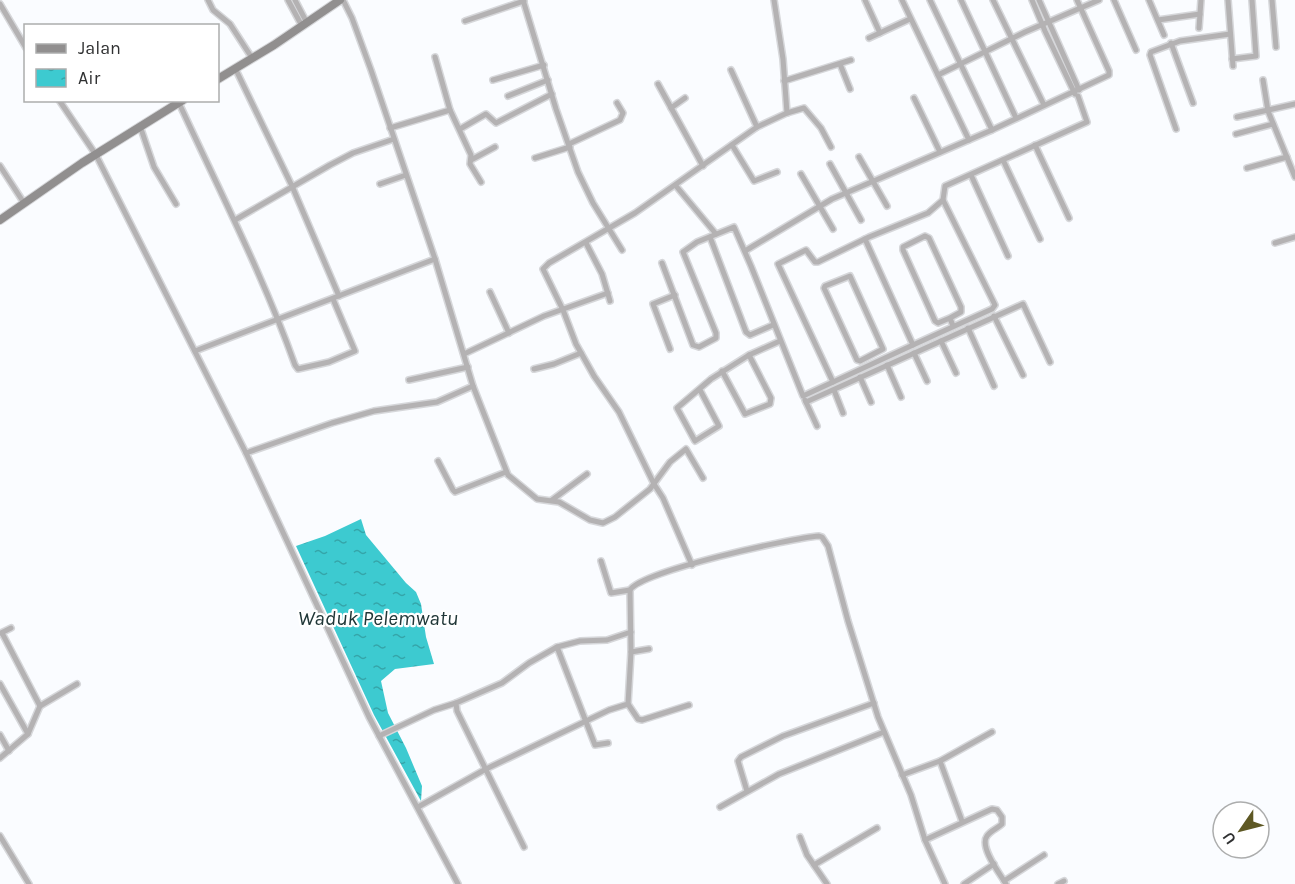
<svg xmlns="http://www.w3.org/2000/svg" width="1295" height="884" font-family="Karla,sans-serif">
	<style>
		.water { fill: url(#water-ripples) }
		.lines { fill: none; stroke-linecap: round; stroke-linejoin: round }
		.minor-casing { stroke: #d6d7da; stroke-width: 8 }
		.secondary-casing { stroke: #d6d7da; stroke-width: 10 }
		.minor { stroke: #b4b2b3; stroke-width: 5 }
		.secondary { stroke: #918f8f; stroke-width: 8 }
		.labels { text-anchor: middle; stroke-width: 4.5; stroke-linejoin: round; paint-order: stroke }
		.water-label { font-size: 21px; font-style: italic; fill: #203738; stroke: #fff }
	</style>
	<defs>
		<pattern id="water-ripples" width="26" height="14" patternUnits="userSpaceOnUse" patternTransform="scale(1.5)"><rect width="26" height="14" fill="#3dcad0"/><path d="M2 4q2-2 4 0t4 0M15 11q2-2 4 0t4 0" fill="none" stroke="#34a5a9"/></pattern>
	</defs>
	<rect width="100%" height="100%" fill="#fafcff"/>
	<!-- water -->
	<path class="water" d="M 361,519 L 366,535 L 406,583 L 416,592 L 421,604 L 426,637 L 434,664 L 395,669 L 381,681 L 388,713 L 406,748 L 422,786 L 421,801 L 374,715 L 296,546 L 325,536 Z"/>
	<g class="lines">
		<!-- minor casing -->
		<g class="minor-casing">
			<g id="minor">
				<path d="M 208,0 L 213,10 L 230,24 L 252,58"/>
				<path d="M 288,0 L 302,26"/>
				<path d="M 295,0 L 307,23"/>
				<path d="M 343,0 L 352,18 L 371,70 L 435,259 L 473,386 L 508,475 L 537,499 L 559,502 L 590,520 L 603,523 L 615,517 L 650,489 L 670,462 L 686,449 L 703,478"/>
				<path d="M 523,0 L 556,109 L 578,172 L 593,203 L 622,250"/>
				<path d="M 774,0 L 783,59 L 787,113"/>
				<path d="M 865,0 L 880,33"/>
				<path d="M 902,0 L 969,140"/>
				<path d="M 930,0 L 992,130"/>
				<path d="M 961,0 L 1016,118"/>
				<path d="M 993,0 L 1044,105"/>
				<path d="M 1032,0 L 1045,31 L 1075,94"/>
				<path d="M 1039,0 L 1079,90"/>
				<path d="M 1114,0 L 1136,50"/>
				<path d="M 1149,0 L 1164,35"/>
				<path d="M 1228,0 L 1233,66"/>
				<path d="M 1272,0 L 1276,47"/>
				<path d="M 0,4 L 26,48"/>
				<path d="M 1158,20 L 1200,14"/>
				<path d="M 465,21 L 524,1"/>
				<path d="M 1199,28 L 1201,0"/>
				<path d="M 869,38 L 910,19"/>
				<path d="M 1171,43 L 1193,103"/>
				<path d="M 435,57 L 450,110 L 471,155 L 470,164 L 481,182"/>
				<path d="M 1232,59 L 1256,56 L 1252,0"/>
				<path d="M 840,64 L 850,89"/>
				<path d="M 235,68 L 292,186 L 339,296"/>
				<path d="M 731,70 L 757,127"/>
				<path d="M 938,75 L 1025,32 L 1099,0"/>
				<path d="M 493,80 L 544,65"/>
				<path d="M 1263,80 L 1268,111 L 1295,177"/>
				<path d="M 784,81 L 851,60"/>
				<path d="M 658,84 L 703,166"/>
				<path d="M 508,96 L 548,80"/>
				<path d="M 914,98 L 940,152"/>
				<path d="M 59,100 L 96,155 L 246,453 L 369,717 L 458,884"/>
				<path d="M 179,103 C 219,190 263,275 295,365 L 298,369 L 329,362 L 355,351 L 333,299"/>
				<path d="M 671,108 L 685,98"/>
				<path d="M 1237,117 L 1295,104"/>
				<path d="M 140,126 L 154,167 L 176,204"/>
				<path d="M 390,128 L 450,110"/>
				<path d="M 460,129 L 486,114 L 496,123 L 552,94"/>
				<path d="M 1176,129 L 1150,55 L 1151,52 L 1180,41 L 1230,34"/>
				<path d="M 1236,134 L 1273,124"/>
				<path d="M 569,144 L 620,120 L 623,113 L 617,103"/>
				<path d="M 732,145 L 754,181 L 777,172"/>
				<path d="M 1035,145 L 1069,218"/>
				<path d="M 859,157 L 887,206"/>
				<path d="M 535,158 L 570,147"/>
				<path d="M 471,160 L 495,147"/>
				<path d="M 1003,160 L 1040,239"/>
				<path d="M 830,164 L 861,220"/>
				<path d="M 0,166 L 24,203"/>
				<path d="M 1247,168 L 1287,157"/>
				<path d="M 801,174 L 833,229"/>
				<path d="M 971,175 L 1008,256"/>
				<path d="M 380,184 L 406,175"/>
				<path d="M 676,186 L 716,234"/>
				<path d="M 235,220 L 330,165 L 353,153 L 394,139"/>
				<path d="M 710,237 L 746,332 L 750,335 L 773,325"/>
				<path d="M 586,243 L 602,274 L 610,301"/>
				<path d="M 1275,243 L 1295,237"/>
				<path d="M 745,251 L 832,199 L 992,130 L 1109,75 L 1109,71 L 1077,0"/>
				<path d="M 662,263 L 693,345 L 699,347 L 716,338 L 716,333 L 683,252 L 697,242 L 734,227 L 751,266 L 803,396 L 913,345 L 865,239"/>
				<path d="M 850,276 L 883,349 L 860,361 L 857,360 L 824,288 L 825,286 Z"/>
				<path d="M 490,292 L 509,333"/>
				<path d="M 994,316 L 1023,375"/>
				<path d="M 950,318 L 961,312 L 961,307 L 929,238 L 925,236 L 903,247 L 903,250 L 935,321 L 938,323 L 950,318 L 953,326"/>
				<path d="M 968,328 L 994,386"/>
				<path d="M 941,341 L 956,373"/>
				<path d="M 913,345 L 992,309 L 995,305 L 943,200"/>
				<path d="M 670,349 L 653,304 L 675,295"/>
				<path d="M 195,351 L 435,259"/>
				<path d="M 914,353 L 927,381"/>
				<path d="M 464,354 L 544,316 L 608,293"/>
				<path d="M 887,365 L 901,397"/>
				<path d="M 534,369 L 554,364 L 581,353"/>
				<path d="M 722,371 L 745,414 L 770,404 L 771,398 L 749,355 L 780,341"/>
				<path d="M 860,377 L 871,402"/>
				<path d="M 409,380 L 468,367"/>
				<path d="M 833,382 L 778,264 L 806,250 L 815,262 L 818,262 L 869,237 L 928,213 L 943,200 L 945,186 L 1087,122 L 1078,96"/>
				<path d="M 700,390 L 719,426 L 695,441 L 677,408 L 711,379 L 749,355"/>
				<path d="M 834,390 L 843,413"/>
				<path d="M 805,400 L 817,426"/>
				<path d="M 806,402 L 1023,304 L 1050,362"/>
				<path d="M 246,453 L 332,423 L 374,411 L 437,402 L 473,386"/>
				<path d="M 438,461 L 453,490 L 455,492 L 506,472"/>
				<path d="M 552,500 L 587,474"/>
				<path d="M 601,561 L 611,593 L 630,590"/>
				<path d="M 692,565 L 663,498 L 654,484 L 619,412 L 594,376 L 576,344 L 563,310 L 543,269 L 549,263 L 635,213 L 757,127 L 787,113 L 804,108 L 821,128 L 831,147"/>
				<path d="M 1,633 L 11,628"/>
				<path d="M 2,633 L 40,706"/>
				<path d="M 557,647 L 595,745 L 608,743"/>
				<path d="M 631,652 L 649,649"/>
				<path d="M 0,684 L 28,734"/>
				<path d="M 628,704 L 638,719 L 642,720 L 689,705"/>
				<path d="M 0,735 L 9,751"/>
				<path d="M 379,736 L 434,710 L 456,703"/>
				<path d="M 0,758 L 28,734 L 40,706 L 77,684"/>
				<path d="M 940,761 L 962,821"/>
				<path d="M 902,775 L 940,761 L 992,732"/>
				<path d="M 747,791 L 738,761 L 741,757 L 783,736 L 874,703"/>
				<path d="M 418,807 L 486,769 L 609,710 L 628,704 L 631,652 L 630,590 C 641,571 792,538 819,536 L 822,537 L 828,546 L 848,621 L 878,717 L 911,795 L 925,840 L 945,884"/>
				<path d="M 720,807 L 779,774 L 884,732"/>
				<path d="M 0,836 L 29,884"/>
				<path d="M 800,837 L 807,855 L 827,884"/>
				<path d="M 925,840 L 992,809 L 997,810 L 1002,817 L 1002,824 C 998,828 990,831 987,836 C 979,847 1000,874 1006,884"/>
				<path d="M 524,847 L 457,711 L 456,703 L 502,683 L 529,663 L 557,647 L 580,641 L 607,640 L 631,632"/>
				<path d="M 814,865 L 877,828"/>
				<path d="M 1004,881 L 1044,855"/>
				<path d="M 964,884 L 994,864"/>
				<path d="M 1058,884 L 1064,881"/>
			</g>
		</g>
		<!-- secondary casing -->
		<g class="secondary-casing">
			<g id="secondary">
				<path d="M 218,79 L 274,45 L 340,0"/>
				<path d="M 0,220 L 82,163 L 183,100"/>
			</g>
		</g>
		<!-- minor -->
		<use href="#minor" class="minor"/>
		<!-- secondary -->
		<use href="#secondary" class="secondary"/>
	</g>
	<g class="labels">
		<!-- water labels -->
		<g class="water-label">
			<text x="378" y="625">Waduk Pelemwatu</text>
		</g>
	</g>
	<!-- legend -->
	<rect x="24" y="24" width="195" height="78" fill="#ffffff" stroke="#acadad" stroke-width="1.5"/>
	<rect x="36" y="44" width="30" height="9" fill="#918f8f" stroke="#acadad" stroke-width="1.5"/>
	<text x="78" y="54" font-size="18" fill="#303132">Jalan</text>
	<rect x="36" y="69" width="30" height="18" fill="url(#water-ripples)" stroke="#acadad" stroke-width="1.5"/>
	<text x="78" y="84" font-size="18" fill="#303132">Air</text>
	<!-- north arrow -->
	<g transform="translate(1241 830) rotate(235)"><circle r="28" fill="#ffffff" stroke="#acadad" stroke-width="1.5"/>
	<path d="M0-4.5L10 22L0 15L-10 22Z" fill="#5e5824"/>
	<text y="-9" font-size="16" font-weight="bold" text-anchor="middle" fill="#303132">U</text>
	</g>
</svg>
